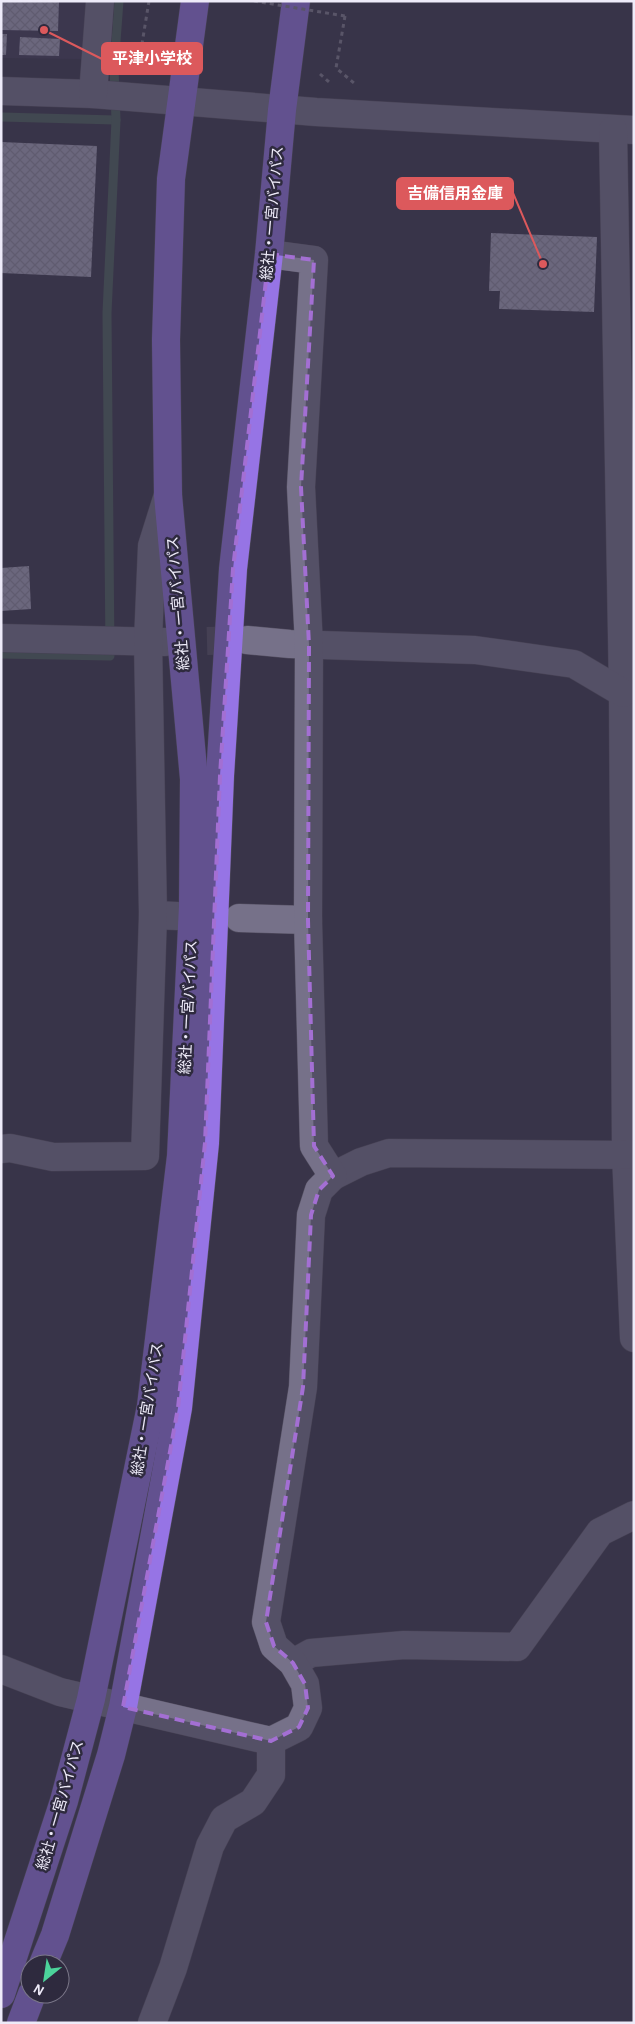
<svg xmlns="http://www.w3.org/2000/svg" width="635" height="2024" font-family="'Alegreya Sans','Noto Sans JP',sans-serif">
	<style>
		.built { fill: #413a56 }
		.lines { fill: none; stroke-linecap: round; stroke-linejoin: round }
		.stream { stroke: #4c5f5b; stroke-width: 9 }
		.building { fill: url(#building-cross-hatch) }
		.minor-tunnel { stroke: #544f63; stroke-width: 28; stroke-dasharray: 28 14; stroke-linecap: butt }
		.minor-casing { stroke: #565163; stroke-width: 29 }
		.highway-casing { stroke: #565163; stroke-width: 29 }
		.path { stroke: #807c8e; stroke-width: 3; stroke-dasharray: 4 4; stroke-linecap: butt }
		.minor { stroke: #767189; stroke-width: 28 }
		.highway { stroke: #9674e5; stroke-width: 28 }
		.path-bridge { stroke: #807c8e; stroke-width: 3; stroke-dasharray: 4 4; stroke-linecap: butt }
		.marked { fill: none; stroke: #a36fd3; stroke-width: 4; stroke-dasharray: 10 6; stroke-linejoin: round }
		.labels { text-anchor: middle; stroke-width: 5; stroke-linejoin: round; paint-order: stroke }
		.street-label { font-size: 15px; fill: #eeebf9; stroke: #2e2a3e }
		.leader { fill: none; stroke: #dc595c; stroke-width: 2 }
		.callout-dot { fill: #dc595c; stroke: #2e2a3e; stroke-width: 2 }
		.callout { fill: #dc595c; stroke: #dc595c; stroke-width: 2 }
		.callout-label { font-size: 16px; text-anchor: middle; font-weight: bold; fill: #fff }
	</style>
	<defs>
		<pattern id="building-cross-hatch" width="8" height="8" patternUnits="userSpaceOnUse" patternTransform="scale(1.25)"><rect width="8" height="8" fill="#a9a4bd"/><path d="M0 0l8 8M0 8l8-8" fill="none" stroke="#908ca0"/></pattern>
	</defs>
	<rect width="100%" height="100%" fill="#393449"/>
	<!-- built -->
	<path class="built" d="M 1,1 L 90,1 L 85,59 L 1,58 Z"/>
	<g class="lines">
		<!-- stream -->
		<g class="stream">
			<path d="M 1,117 L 116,120"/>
			<path d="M 1,654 L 110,656 L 107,313 L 116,120 L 114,68 L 119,1"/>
		</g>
	</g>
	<!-- building -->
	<g class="building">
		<path d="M 1,1 L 59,1 L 58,31 L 1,30 Z"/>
		<path d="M 1,34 L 7,34 L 6,55 L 1,55 Z"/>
		<path d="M 20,37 L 60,39 L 59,56 L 19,55 Z"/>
		<path d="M 1,142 L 97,146 L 91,277 L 1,273 Z"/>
		<path d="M 491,233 L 597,237 L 594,312 L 499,309 L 500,291 L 489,291 Z"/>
		<path d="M 29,566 L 31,609 L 1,611 L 1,568 Z"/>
	</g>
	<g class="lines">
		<!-- minor-tunnel -->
		<path class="minor-tunnel" d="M 165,642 L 247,640"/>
		<!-- minor casing -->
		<g class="minor-casing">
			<g id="minor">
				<path d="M 1,91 L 93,94 L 316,112 L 634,130"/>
				<path d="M 93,94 L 100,1"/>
				<path d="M 613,130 L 623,693 L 626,1155 L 634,1338"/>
				<path d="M 1,638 L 165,642"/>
				<path d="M 247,640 L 290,644 L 475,650 L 574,664 L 623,693"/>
				<path d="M 153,915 L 177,916"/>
				<path d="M 239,918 L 308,920"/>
				<path d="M 1,1149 L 10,1148 L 53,1157 L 145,1156 L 153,915 L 148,641 L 152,546 L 168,495"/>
				<path d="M 333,1176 L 361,1162 L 389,1153 L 634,1155"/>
				<path d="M 293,1663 L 311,1653 L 404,1645 L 517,1647 L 600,1532 L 634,1515"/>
				<path d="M 1,1669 L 60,1692 L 271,1741 L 299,1727 L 308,1708 L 305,1684 L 293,1663 L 274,1646 L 266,1622 L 303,1387 L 311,1215 L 319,1190 L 333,1176 L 314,1146 L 308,920 L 309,645 L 301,487 L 314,260 L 269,254"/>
				<path d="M 152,2023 L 173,1968 L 210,1846 L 224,1819 L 253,1802 L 271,1775 L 271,1741"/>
			</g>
		</g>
		<!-- highway casing -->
		<g class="highway-casing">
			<g id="highway">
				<path d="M 43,1964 L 55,1935 L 111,1755 L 123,1707 L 178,1408 L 205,1143 L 220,776 L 233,569 L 269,254 L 282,110 L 296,1"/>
				<path d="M 1,1994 L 64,1801 L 91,1699 L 151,1406 L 181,1156 L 193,906 L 194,779 L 168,495 L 166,340 L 171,179 L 195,1"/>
				<path d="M 21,2023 L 32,1994"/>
			</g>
		</g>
		<!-- path -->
		<g class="path">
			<path d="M 149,1 L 140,56 L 157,59"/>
			<path d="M 345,16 L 336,68 L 354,83"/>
			<path d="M 320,74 L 329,82"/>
		</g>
		<!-- minor -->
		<use href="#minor" class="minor"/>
		<!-- highway -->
		<use href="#highway" class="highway"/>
		<!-- path-bridge -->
		<path class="path-bridge" d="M 254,1 L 345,16"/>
	</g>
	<!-- marked area -->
	<path d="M0 0H635V2024H0ZM 269,254 L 314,260 L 301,487 L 309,645 L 308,920 L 314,1146 L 333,1176 L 319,1190 L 311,1215 L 303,1387 L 266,1622 L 274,1646 L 293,1663 L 305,1684 L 308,1708 L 299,1727 L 271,1741 L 123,1707 L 178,1408 L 205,1143 L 220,776 L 233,569 Z" fill="#393449" fill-opacity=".55" fill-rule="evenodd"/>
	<path class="marked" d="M 269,254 L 314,260 L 301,487 L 309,645 L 308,920 L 314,1146 L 333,1176 L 319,1190 L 311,1215 L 303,1387 L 266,1622 L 274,1646 L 293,1663 L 305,1684 L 308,1708 L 299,1727 L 271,1741 L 123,1707 L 178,1408 L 205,1143 L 220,776 L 233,569 Z"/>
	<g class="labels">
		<!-- street labels -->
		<g class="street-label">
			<text transform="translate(272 213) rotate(-85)" y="5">総社・一宮バイパス</text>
			<text transform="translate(178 603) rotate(-95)" y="5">総社・一宮バイパス</text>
			<text transform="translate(188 1007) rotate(-87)" y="5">総社・一宮バイパス</text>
			<text transform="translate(147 1409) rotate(-81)" y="5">総社・一宮バイパス</text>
			<text transform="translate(60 1805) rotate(-74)" y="5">総社・一宮バイパス</text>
		</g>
	</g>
	<!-- callouts -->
	<path class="leader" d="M44 30L102 59M543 264L513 193"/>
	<g class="callout-dot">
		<circle cx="44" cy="30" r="5"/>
		<circle cx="543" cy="264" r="5"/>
	</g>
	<g class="callout">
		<rect x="102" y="43" width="100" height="31" rx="5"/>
		<rect x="397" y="178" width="116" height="31" rx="5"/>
	</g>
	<g class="callout-label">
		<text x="152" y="64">平津小学校</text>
		<text x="455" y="199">吉備信用金庫</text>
	</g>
	<!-- border -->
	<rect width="635" height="2024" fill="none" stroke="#eeebf9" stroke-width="5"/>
	<!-- north arrow -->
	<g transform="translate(45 1979) rotate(210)"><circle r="24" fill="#2e2a3e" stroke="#7b7789"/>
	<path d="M0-4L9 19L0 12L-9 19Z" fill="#4cd39b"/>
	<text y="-8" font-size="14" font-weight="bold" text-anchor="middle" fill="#eeebf9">N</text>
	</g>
</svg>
